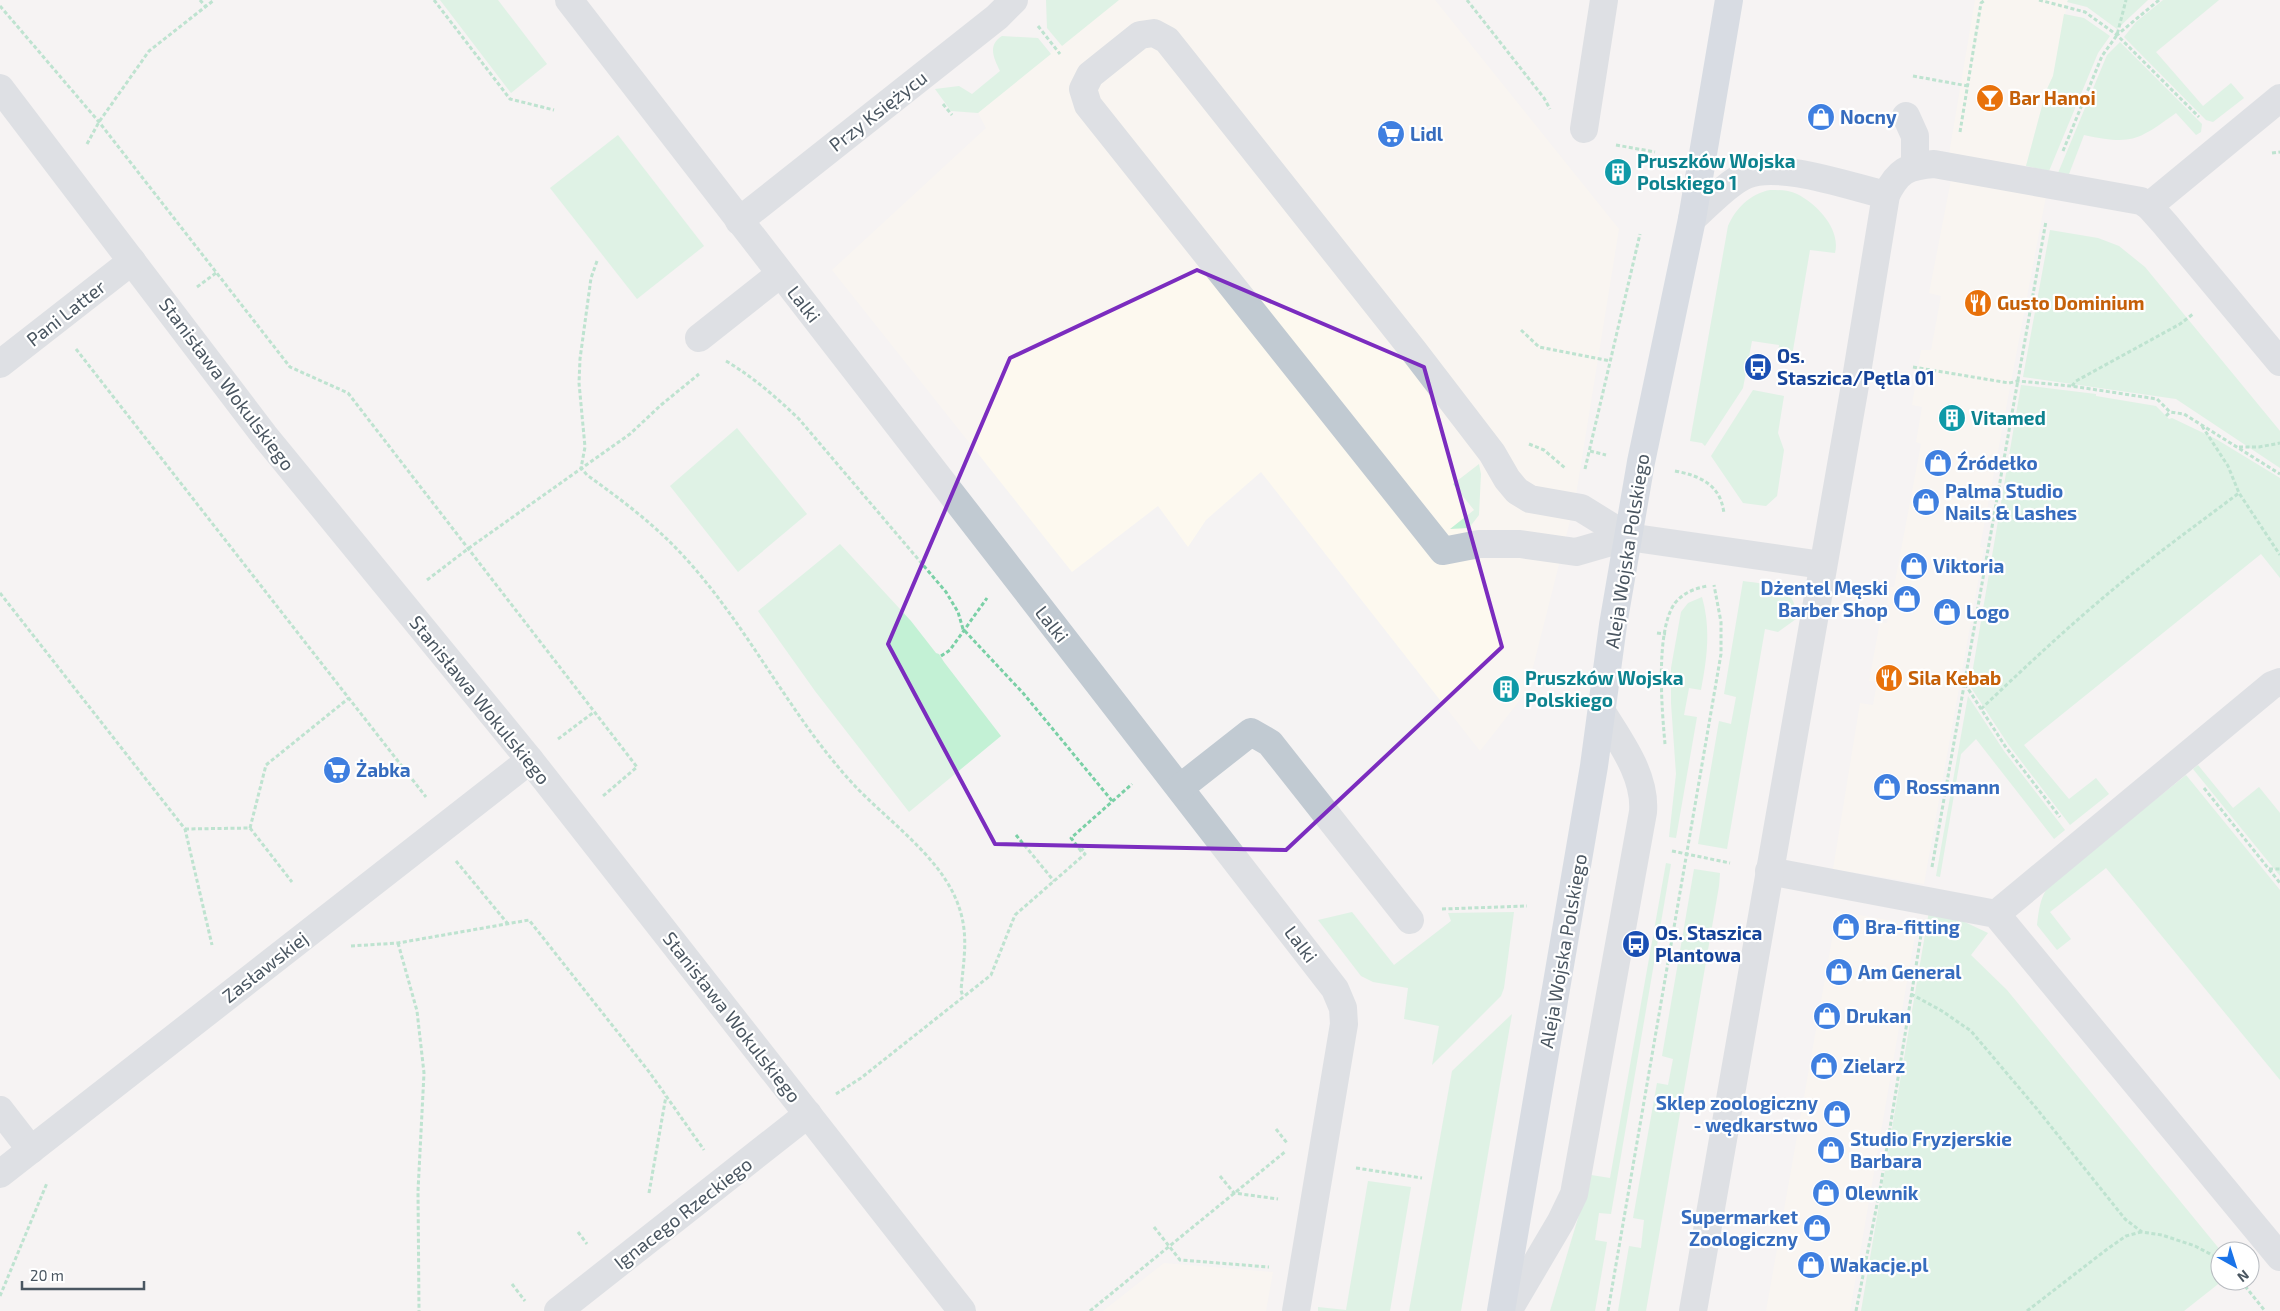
<svg xmlns="http://www.w3.org/2000/svg" width="2280" height="1311" font-family="'Exo 2',sans-serif">
	<style>
		.commercial { fill: #fdf9ef }
		.green { fill: #c3f1d5 }
		.lines { fill: none; stroke-linecap: round; stroke-linejoin: round }
		.path { stroke: #7ad0a6; stroke-width: 3; stroke-dasharray: 4 2.5; stroke-linecap: butt }
		.minor { stroke: #c1cad2; stroke-width: 28 }
		.major { stroke: #b3c2d1; stroke-width: 28 }
		.marked { fill: none; stroke: #7b2cbf; stroke-width: 4; stroke-linejoin: round }
		.labels { text-anchor: middle; stroke-width: 4.5; stroke-linejoin: round; paint-order: stroke }
		.food-label { font-size: 19px; font-weight: bold; fill: #c56008; stroke: #fff; text-anchor: start }
		.street-label { font-size: 19px; fill: #4a5661; stroke: #fff }
		.shop-label { font-size: 19px; font-weight: bold; fill: #366cbe; stroke: #fff; text-anchor: start }
		.culture-label { font-size: 19px; font-weight: bold; fill: #0d838f; stroke: #fff; text-anchor: start }
		.transit-label { font-size: 19px; font-weight: bold; fill: #164399; stroke: #fff; text-anchor: start }
	</style>
	<rect width="100%" height="100%" fill="#f5f3f3"/>
	<!-- commercial -->
	<g class="commercial">
		<path d="M 1113,0 L 1435,0 L 1619,229 L 1575,501 L 1527,691 L 1480,751 L 1261,472 L 1206,520 L 1188,547 L 1158,506 L 1072,572 L 832,270 L 986,128 L 978,113 Z"/>
		<path d="M 1975,0 L 2068,0 L 2053,76 L 2046,91 L 2026,166 L 1949,154 Z"/>
		<path d="M 1951,180 L 2046,196 L 1980,547 L 1984,548 L 1924,884 L 1833,869 L 1860,703 L 1873,705 L 1877,682 L 1869,681 L 1880,622 L 1887,623 L 1890,606 L 1887,604 L 1890,587 L 1894,587 L 1921,444 L 1916,442 L 1922,407 L 1912,405 L 1921,350 L 1931,350 L 1941,296 L 1929,293 Z"/>
		<path d="M 1837,911 L 1915,925 L 1913,935 L 1915,935 L 1850,1311 L 1766,1311 Z"/>
		<path d="M 1164,1263 L 1273,1272 L 1266,1311 L 1103,1311 Z"/>
	</g>
	<!-- green -->
	<g class="green">
		<path d="M 440,0 L 498,0 L 547,64 L 511,93 Z"/>
		<path d="M 1046,0 L 1119,0 L 1062,46 L 1047,28 Z"/>
		<path d="M 2068,0 L 2148,0 L 2117,29 L 2087,7 L 2067,2 Z"/>
		<path d="M 2163,0 L 2219,0 L 2156,52 L 2203,106 L 2231,83 L 2244,98 L 2213,122 L 2206,120 L 2124,37 L 2136,22 Z"/>
		<path d="M 2064,14 L 2084,18 L 2110,36 L 2098,53 L 2049,171 L 2026,166 L 2046,91 L 2053,76 Z"/>
		<path d="M 1002,36 L 1038,38 L 1051,54 L 978,113 L 951,111 L 935,89 L 959,86 L 972,94 L 1000,71 C 994,59 987,45 1002,36 Z"/>
		<path d="M 2120,42 L 2202,124 L 2201,132 L 2196,135 L 2176,113 C 2137,141 2132,145 2084,135 L 2069,174 L 2058,173 L 2107,55 Z"/>
		<path d="M 618,135 L 704,246 L 637,299 L 550,188 Z"/>
		<path d="M 1770,190 C 1779,190 1789,190 1797,194 C 1817,204 1841,229 1835,253 L 1810,250 L 1792,356 L 1778,354 L 1779,345 L 1752,341 L 1743,388 L 1705,446 L 1702,443 L 1690,441 L 1728,226 C 1736,208 1750,194 1770,190 Z"/>
		<path d="M 2050,230 L 2098,238 L 2119,246 L 2145,267 L 2280,431 L 2280,468 L 2176,399 L 2023,377 Z"/>
		<path d="M 2021,385 L 2096,394 L 2096,396 L 2156,406 L 2169,419 L 2172,418 L 2216,439 L 2280,478 L 2280,578 L 2261,554 L 2024,745 L 2069,799 L 2096,778 L 2109,794 L 2070,825 L 2008,744 L 1970,686 Z"/>
		<path d="M 1753,390 L 1784,396 L 1778,433 L 1784,450 L 1777,496 L 1766,506 L 1743,503 L 1711,456 Z"/>
		<path d="M 737,428 L 807,514 L 738,572 L 670,486 Z"/>
		<path d="M 1479,464 L 1481,474 L 1479,515 L 1469,528 L 1450,529 L 1474,510 L 1453,484 Z"/>
		<path d="M 840,544 L 911,621 L 936,653 L 939,654 L 944,662 L 1001,736 L 909,812 L 815,691 L 758,611 Z"/>
		<path d="M 1743,581 C 1770,585 1797,584 1796,619 L 1778,632 L 1765,629 L 1727,849 L 1698,844 L 1719,721 L 1731,724 L 1736,697 L 1724,694 Z"/>
		<path d="M 1702,597 C 1711,629 1707,658 1701,690 L 1689,688 L 1684,715 L 1697,717 L 1676,838 L 1669,837 L 1676,774 L 1671,703 L 1671,668 L 1681,612 L 1688,603 Z"/>
		<path d="M 1968,696 L 2004,751 L 2065,830 L 2054,839 L 1976,739 L 1961,754 L 1940,877 L 1936,876 Z"/>
		<path d="M 2198,765 L 2233,808 L 2259,787 L 2280,813 L 2280,876 L 2193,769 Z"/>
		<path d="M 2186,775 L 2280,890 L 2280,1080 L 2106,868 L 2050,912 L 2071,939 L 2057,950 L 2037,925 C 2039,909 2040,897 2050,884 Z"/>
		<path d="M 1666,863 L 1671,864 L 1611,1214 L 1599,1213 L 1595,1240 L 1607,1242 L 1595,1311 L 1550,1311 L 1591,1175 L 1610,1178 Z"/>
		<path d="M 1694,869 L 1720,873 L 1719,886 L 1646,1311 L 1618,1311 L 1629,1246 L 1641,1248 L 1644,1220 L 1633,1218 L 1657,1083 L 1668,1085 L 1673,1059 L 1662,1056 Z"/>
		<path d="M 1929,911 L 1952,916 L 1988,933 L 1971,955 L 2007,990 L 2221,1251 L 2222,1281 L 2184,1311 L 1861,1311 Z"/>
		<path d="M 1352,912 L 1394,965 L 1451,921 L 1448,913 L 1514,912 L 1504,988 L 1501,996 L 1432,1065 L 1439,1026 L 1404,1019 L 1408,988 L 1373,982 L 1361,976 L 1318,920 Z"/>
		<path d="M 1512,1014 L 1461,1311 L 1409,1311 L 1452,1071 Z"/>
		<path d="M 1368,1181 L 1411,1187 L 1390,1311 L 1318,1311 L 1318,1307 L 1346,1310 Z"/>
	</g>
	<g class="lines">
		<!-- path -->
		<g class="path">
			<path d="M 200,0 L 206,7"/>
			<path d="M 434,0 L 510,99 L 554,110"/>
			<path d="M 1467,0 L 1544,98 L 1550,109"/>
			<path d="M 2039,0 L 2085,12 L 2117,35"/>
			<path d="M 2159,0 L 2117,35 L 2199,117"/>
			<path d="M 0,6 L 99,122 L 290,367 L 348,393 L 637,767 L 603,796"/>
			<path d="M 1038,26 L 1060,54"/>
			<path d="M 1913,76 L 1968,86"/>
			<path d="M 943,104 L 952,115"/>
			<path d="M 1960,132 L 1981,3 L 1985,0"/>
			<path d="M 87,144 L 99,122 L 149,51 L 214,0"/>
			<path d="M 1616,145 L 1655,152"/>
			<path d="M 2063,151 L 2102,56 L 2117,35 L 2126,0"/>
			<path d="M 2272,153 L 2280,152"/>
			<path d="M 597,261 L 591,278 L 580,359 L 579,383 L 585,447 L 581,468 L 587,475 C 623,501 658,527 688,561 C 750,630 791,717 854,785 C 886,819 936,854 955,897 C 970,930 964,956 961,990 L 963,997"/>
			<path d="M 197,287 L 216,273"/>
			<path d="M 1521,330 L 1539,347 L 1610,361"/>
			<path d="M 76,349 L 426,797"/>
			<path d="M 726,361 C 753,377 776,397 799,419 L 946,592 L 958,612 L 963,629 L 1023,693 L 1113,802"/>
			<path d="M 1913,367 L 2009,383 L 2018,381 L 2071,386 L 2157,399 L 2170,412 L 2184,414 L 2280,474"/>
			<path d="M 2072,386 L 2076,381 L 2180,324 L 2193,314"/>
			<path d="M 2166,416 L 2170,412"/>
			<path d="M 2202,426 L 2228,466 L 2239,493 L 2280,555"/>
			<path d="M 1529,444 L 1544,450 L 1565,468"/>
			<path d="M 2239,447 L 2259,447 L 2280,443"/>
			<path d="M 1590,451 L 1606,455"/>
			<path d="M 1585,469 L 1640,234"/>
			<path d="M 1675,471 C 1701,476 1721,485 1724,514"/>
			<path d="M 427,580 L 469,548 L 630,434 L 661,405 L 699,374"/>
			<path d="M 0,593 L 185,829 L 212,945"/>
			<path d="M 1657,633 L 1666,634"/>
			<path d="M 941,656 L 950,650 L 987,598"/>
			<path d="M 1965,684 L 2005,746 L 2060,817"/>
			<path d="M 1981,709 C 2019,673 2057,637 2097,603 C 2142,564 2191,529 2239,493"/>
			<path d="M 558,739 L 594,712"/>
			<path d="M 1665,744 C 1662,711 1655,630 1675,603 C 1683,593 1695,588 1708,586"/>
			<path d="M 2204,788 L 2280,883"/>
			<path d="M 250,828 L 266,765 L 349,698"/>
			<path d="M 185,829 L 250,828 L 292,882"/>
			<path d="M 1016,835 L 1054,881"/>
			<path d="M 1081,851 L 1071,838 L 1132,784"/>
			<path d="M 1672,851 L 1730,863"/>
			<path d="M 456,861 L 508,924"/>
			<path d="M 1932,867 L 2046,221"/>
			<path d="M 2269,869 L 2280,869"/>
			<path d="M 1442,909 L 1527,906"/>
			<path d="M 398,943 L 417,1011 L 424,1073 L 418,1191 L 419,1311"/>
			<path d="M 351,946 L 398,943 L 529,920 L 650,1073 L 704,1150"/>
			<path d="M 1911,994 L 1942,1011 L 1971,1031 L 2037,1109 L 2125,1219 L 2142,1232 L 2162,1235 L 2195,1246 L 2220,1259"/>
			<path d="M 836,1094 L 861,1078 L 991,975 L 1015,915 L 1085,854 L 1081,851 L 1087,845"/>
			<path d="M 1276,1129 L 1287,1143"/>
			<path d="M 1356,1168 L 1422,1178"/>
			<path d="M 1220,1176 L 1234,1193 L 1278,1199"/>
			<path d="M 649,1193 L 666,1096"/>
			<path d="M 1154,1227 L 1180,1260 L 1269,1267"/>
			<path d="M 578,1232 L 587,1244"/>
			<path d="M 2241,1281 L 2265,1311"/>
			<path d="M 512,1284 L 525,1301"/>
			<path d="M 0,1296 L 47,1183"/>
			<path d="M 1090,1311 L 1286,1151"/>
			<path d="M 1608,1311 L 1721,654 L 1721,622 L 1714,585"/>
			<path d="M 1856,1311 L 1881,1184 L 1921,935"/>
			<path d="M 2027,1311 L 2106,1250 L 2126,1236 L 2141,1232"/>
		</g>
		<!-- minor -->
		<g class="minor">
			<path d="M 569,0 C 822,331 1082,658 1335,989 L 1343,1008 L 1344,1024 L 1296,1311"/>
			<path d="M 0,88 L 264,435 L 530,760 L 962,1311"/>
			<path d="M 1906,116 L 1915,136 L 1915,166"/>
			<path d="M 1584,129 L 1604,0"/>
			<path d="M 2149,206 L 2280,98"/>
			<path d="M 1692,219 C 1707,206 1727,183 1746,175 C 1779,161 1851,187 1886,195"/>
			<path d="M 739,221 L 997,17 L 1014,0"/>
			<path d="M 699,338 L 780,274"/>
			<path d="M 0,364 L 132,261"/>
			<path d="M 1628,537 L 1576,552 L 1520,544 L 1479,544 L 1443,551 L 1088,105 L 1083,89 L 1090,75 L 1140,35 L 1154,33 L 1167,40 L 1413,350 L 1492,453 L 1507,479 L 1517,491 L 1530,499 L 1581,508 L 1628,537 L 1822,565"/>
			<path d="M 1181,787 L 1251,732 L 1270,743 L 1410,920"/>
			<path d="M 1769,871 L 1996,914 L 2280,1257"/>
			<path d="M 1996,914 L 2272,685 L 2280,682"/>
			<path d="M 0,1110 L 31,1150"/>
			<path d="M 0,1174 L 530,760"/>
			<path d="M 558,1311 L 808,1114"/>
			<path d="M 1508,1311 L 1561,1221 L 1574,1194 L 1643,812 C 1646,775 1620,742 1602,712"/>
			<path d="M 1693,1311 L 1854,391 L 1886,195 C 1898,171 1907,166 1934,164 L 2141,201 L 2149,206 L 2165,224 L 2280,362"/>
		</g>
		<!-- major -->
		<path class="major" d="M 1501,1311 L 1594,766 L 1613,625 L 1641,462 L 1692,219 L 1729,0"/>
	</g>
	<!-- marked area -->
	<path d="M0 0H2280V1311H0ZM 1197,270 L 1424,367 L 1502,647 L 1286,850 L 995,844 L 888,644 L 1010,358 Z" fill="#f5f3f3" fill-opacity=".55" fill-rule="evenodd"/>
	<path class="marked" d="M 1197,270 L 1424,367 L 1502,647 L 1286,850 L 995,844 L 888,644 L 1010,358 Z"/>
	<!-- icons -->
	<defs>
		<g id="bar-disc" transform="scale(1.4375)"><circle r="9.5" fill="#e8710a" stroke="#fff"/><path d="M-6-5H6L.8 .8V4.5H3.5V6h-7V4.5H-.8V.8Z" fill="#fff"/></g>
		<g id="shop-disc" transform="scale(1.4375)"><circle r="9.5" fill="#3f7fe0" stroke="#fff"/><path d="M-5-2.5h2.3a2.7 3.5 0 0 1 5.4 0H5L5.5 6h-11ZM-1.5-2.5h3a1.5 2.3 0 0 0-3 0Z" fill="#fff"/></g>
		<g id="supermarket-disc" transform="scale(1.4375)"><circle r="9.5" fill="#3f7fe0" stroke="#fff"/><path d="M-6-5.5h2.5l.6 2H6L4.5 2H-2.5L-4.4-4H-6ZM-1.5 3.2a1.3 1.3 0 1 0 .1 0ZM3 3.2a1.3 1.3 0 1 0 .1 0Z" fill="#fff"/></g>
		<g id="building-disc" transform="scale(1.4375)"><circle r="9.5" fill="#0f9aa8" stroke="#fff"/><path d="M-4-6H4V6H1V3H-1V6H-4ZM-2.5-4.3h1.7v1.8h-1.7ZM.8-4.3h1.7v1.8H.8ZM-2.5-1h1.7V.8h-1.7ZM.8-1h1.7V.8H.8Z" fill="#fff"/></g>
		<g id="restaurant-disc" transform="scale(1.4375)"><circle r="9.5" fill="#e8710a" stroke="#fff"/><path d="M-5-6h1v4h1v-4h1v4h1v-4h1v5L-1.5 .5V6h-2V.5L-5-1ZM5-6V6H3V1.5H1.5Q1.5-4 5-6Z" fill="#fff"/></g>
		<g id="bus-disc" transform="scale(1.4375)"><circle r="9.5" fill="#1a4fb4" stroke="#fff"/><path d="M-5-6H5V4H4V6H2V4H-2V6H-4V4H-5ZM-3.5-4V0h7V-4ZM-3.5 1.2v1.5H-2V1.2ZM2 1.2v1.5H3.5V1.2Z" fill="#fff"/></g>
	</defs>
	<g fill-rule="evenodd">
		<use href="#bar-disc" x="1990" y="98"/>
		<use href="#shop-disc" x="1821" y="117"/>
		<use href="#supermarket-disc" x="1391" y="134"/>
		<use href="#building-disc" x="1618" y="172"/>
		<use href="#restaurant-disc" x="1978" y="303"/>
		<use href="#bus-disc" x="1758" y="367"/>
		<use href="#building-disc" x="1952" y="418"/>
		<use href="#shop-disc" x="1938" y="463"/>
		<use href="#shop-disc" x="1926" y="502"/>
		<use href="#shop-disc" x="1914" y="566"/>
		<use href="#shop-disc" x="1907" y="599"/>
		<use href="#shop-disc" x="1947" y="612"/>
		<use href="#restaurant-disc" x="1889" y="678"/>
		<use href="#building-disc" x="1506" y="689"/>
		<use href="#supermarket-disc" x="337" y="770"/>
		<use href="#shop-disc" x="1887" y="787"/>
		<use href="#shop-disc" x="1846" y="927"/>
		<use href="#bus-disc" x="1636" y="944"/>
		<use href="#shop-disc" x="1839" y="972"/>
		<use href="#shop-disc" x="1827" y="1016"/>
		<use href="#shop-disc" x="1824" y="1066"/>
		<use href="#shop-disc" x="1837" y="1114"/>
		<use href="#shop-disc" x="1831" y="1150"/>
		<use href="#shop-disc" x="1826" y="1193"/>
		<use href="#shop-disc" x="1817" y="1228"/>
		<use href="#shop-disc" x="1811" y="1265"/>
	</g>
	<g class="labels">
		<!-- food labels -->
		<g class="food-label">
			<text x="2009" y="105">Bar Hanoi</text>
			<text x="1997" y="310">Gusto Dominium</text>
			<text x="1908" y="685">Sila Kebab</text>
		</g>
		<!-- street labels -->
		<g class="street-label">
			<text transform="translate(878 111) rotate(-38)" y="7">Przy Księżycu</text>
			<text transform="translate(804 304) rotate(52)" y="7">Lalki</text>
			<text transform="translate(66 313) rotate(-38)" y="7">Pani Latter</text>
			<text transform="translate(227 384) rotate(53)" y="7">Stanisława Wokulskiego</text>
			<text transform="translate(1627 551) rotate(-81)" y="7">Aleja Wojska Polskiego</text>
			<text transform="translate(1052 624) rotate(52)" y="7">Lalki</text>
			<text transform="translate(480 700) rotate(51)" y="7">Stanisława Wokulskiego</text>
			<text transform="translate(1301 944) rotate(53)" y="7">Lalki</text>
			<text transform="translate(1563 951) rotate(-80)" y="7">Aleja Wojska Polskiego</text>
			<text transform="translate(265 967) rotate(-38)" y="7">Zasławskiej</text>
			<text transform="translate(732 1017) rotate(52)" y="7">Stanisława Wokulskiego</text>
			<text transform="translate(683 1213) rotate(-38)" y="7">Ignacego Rzeckiego</text>
		</g>
		<!-- shop labels -->
		<g class="shop-label">
			<text x="1840" y="124">Nocny</text>
			<text x="1410" y="141">Lidl</text>
			<text x="1957" y="470">Źródełko</text>
			<text x="1945" y="498">Palma Studio<tspan x="1945" dy="22">Nails &amp; Lashes</tspan></text>
			<text x="1933" y="573">Viktoria</text>
			<text x="1888" y="595" text-anchor="end">Dżentel Męski<tspan x="1888" dy="22">Barber Shop</tspan></text>
			<text x="1966" y="619">Logo</text>
			<text x="356" y="777">Żabka</text>
			<text x="1906" y="794">Rossmann</text>
			<text x="1865" y="934">Bra-fitting</text>
			<text x="1858" y="979">Am General</text>
			<text x="1846" y="1023">Drukan</text>
			<text x="1843" y="1073">Zielarz</text>
			<text x="1818" y="1110" text-anchor="end">Sklep zoologiczny<tspan x="1818" dy="22">- wędkarstwo</tspan></text>
			<text x="1850" y="1146">Studio Fryzjerskie<tspan x="1850" dy="22">Barbara</tspan></text>
			<text x="1845" y="1200">Olewnik</text>
			<text x="1798" y="1224" text-anchor="end">Supermarket<tspan x="1798" dy="22">Zoologiczny</tspan></text>
			<text x="1830" y="1272">Wakacje.pl</text>
		</g>
		<!-- culture labels -->
		<g class="culture-label">
			<text x="1637" y="168">Pruszków Wojska<tspan x="1637" dy="22">Polskiego 1</tspan></text>
			<text x="1971" y="425">Vitamed</text>
			<text x="1525" y="685">Pruszków Wojska<tspan x="1525" dy="22">Polskiego</tspan></text>
		</g>
		<!-- transit labels -->
		<g class="transit-label">
			<text x="1777" y="363">Os.<tspan x="1777" dy="22">Staszica/Pętla 01</tspan></text>
			<text x="1655" y="940">Os. Staszica<tspan x="1655" dy="22">Plantowa</tspan></text>
		</g>
	</g>
	<!-- north arrow -->
	<g transform="translate(2235 1266) rotate(141)"><circle r="24" fill="#ffffff" stroke="#b7bbc0"/>
	<path d="M0-4L9 19L0 12L-9 19Z" fill="#1a73e8"/>
	<text y="-8" font-size="14" font-weight="bold" text-anchor="middle" fill="#4a5661">N</text>
	</g>
	<!-- scale -->
	<path d="M22 1281v8h122v-8" fill="none" stroke="#4a5661" stroke-width="2.5"/>
	<text x="30" y="1281" font-size="15" fill="#4a5661" stroke="#ffffff" stroke-width="4" paint-order="stroke">20 m</text>
</svg>
